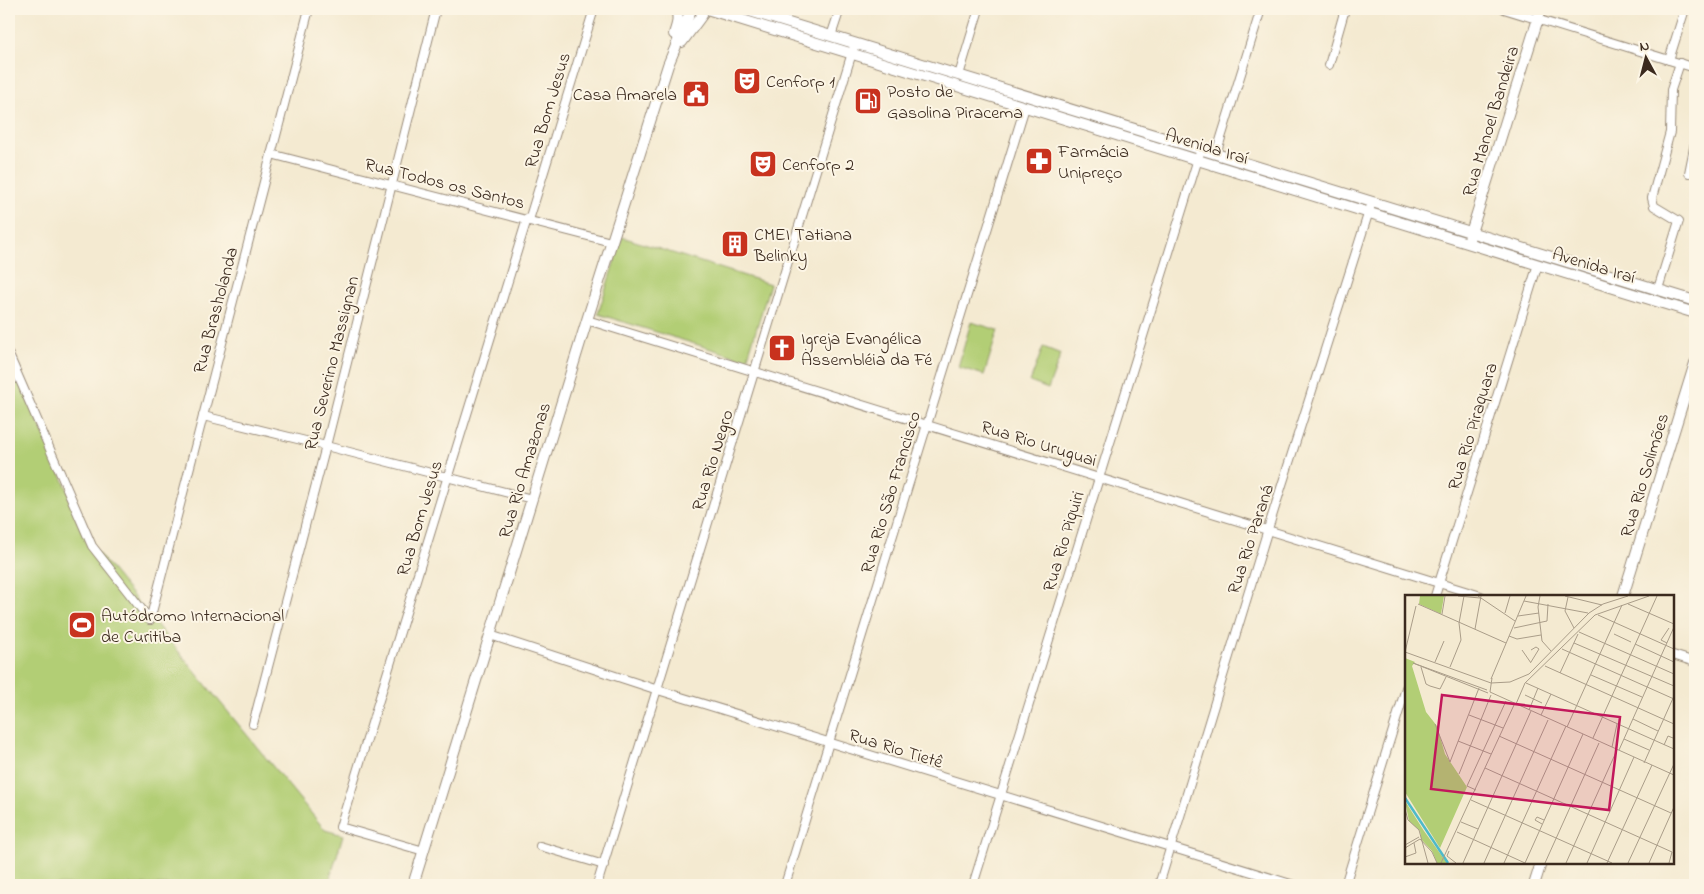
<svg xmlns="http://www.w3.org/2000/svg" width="1704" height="894" font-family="'Indie Flower',sans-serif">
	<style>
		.green { fill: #b2ce75; stroke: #767c4a }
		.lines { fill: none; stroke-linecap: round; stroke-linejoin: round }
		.street-casing { stroke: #988a78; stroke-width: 10 }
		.secondary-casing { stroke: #988a78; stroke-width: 12 }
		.street { stroke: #fff; stroke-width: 8 }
		.secondary { stroke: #fff; stroke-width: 10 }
		.labels { text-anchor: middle; stroke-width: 4; stroke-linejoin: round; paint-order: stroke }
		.poi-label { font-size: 18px; fill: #3b2a1e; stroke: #fcf5e5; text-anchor: start }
		.street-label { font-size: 18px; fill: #3b2a1e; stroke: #fcf5e5 }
		.inset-river { fill: none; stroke: #4ebac9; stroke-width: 2.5 }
		.inset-road { fill: none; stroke: #aa9d89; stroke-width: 1 }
		.view { fill: #c2185b; fill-opacity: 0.15; stroke: #c2185b; stroke-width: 2.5 }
		.inset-edge { fill: none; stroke: #3b2a1e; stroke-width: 2.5 }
	</style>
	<rect width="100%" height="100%" fill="#fcf5e5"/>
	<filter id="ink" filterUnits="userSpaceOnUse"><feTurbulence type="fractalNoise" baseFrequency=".02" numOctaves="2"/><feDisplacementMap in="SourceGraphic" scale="10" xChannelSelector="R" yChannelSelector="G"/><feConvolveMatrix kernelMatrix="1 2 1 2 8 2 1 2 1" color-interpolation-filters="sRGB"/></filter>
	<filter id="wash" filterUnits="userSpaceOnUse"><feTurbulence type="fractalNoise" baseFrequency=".0096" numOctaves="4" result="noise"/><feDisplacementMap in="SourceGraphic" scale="20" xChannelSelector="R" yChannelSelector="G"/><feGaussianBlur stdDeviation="1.12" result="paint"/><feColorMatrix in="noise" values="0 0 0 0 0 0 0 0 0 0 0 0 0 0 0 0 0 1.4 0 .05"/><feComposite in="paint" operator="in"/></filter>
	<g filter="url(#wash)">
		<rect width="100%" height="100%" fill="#f4ead1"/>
		<!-- green -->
		<g class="green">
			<path d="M 622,237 L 770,284 L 747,360 L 598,314 Z"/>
			<path d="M 971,322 L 998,330 L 984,375 L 958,367 Z"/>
			<path d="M 1043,347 L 1061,354 L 1048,389 L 1030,382 Z"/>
			<path d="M 9,355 L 92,546 L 325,830 L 343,835 L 328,885 L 9,885 Z"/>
		</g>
	</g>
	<g filter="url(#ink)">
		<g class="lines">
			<!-- street casing -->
			<g class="street-casing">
				<g id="street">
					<path d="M 1504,9 L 1695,68"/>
					<path d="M 831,36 L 840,9"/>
					<path d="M 1669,60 L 1685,9"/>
					<path d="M 1329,65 L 1345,9"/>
					<path d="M 959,75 L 979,9"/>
					<path d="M 271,154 L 611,242"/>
					<path d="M 1216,154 L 1261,9"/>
					<path d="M 1689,173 L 1695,143"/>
					<path d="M 529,220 L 594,9"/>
					<path d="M 1658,289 L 1679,221 L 1654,206 L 1652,198 L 1670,132 L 1671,90 L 1680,63"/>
					<path d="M 587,320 L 1481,596"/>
					<path d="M 9,355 L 92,546 L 150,620"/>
					<path d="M 203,416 L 326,446 L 532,499"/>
					<path d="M 1435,596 L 1538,264"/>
					<path d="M 150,620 L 309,9"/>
					<path d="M 490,635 L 658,690 L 1294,885"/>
					<path d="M 1673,655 L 1695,662"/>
					<path d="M 253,724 L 326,446 L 436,9"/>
					<path d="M 540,846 L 604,865"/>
					<path d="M 424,851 L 340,827 L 527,219"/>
					<path d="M 597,885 L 855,43"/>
					<path d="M 785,885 L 1025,107"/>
					<path d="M 973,885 L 1201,149"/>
					<path d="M 1159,885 L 1268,529 L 1370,208"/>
					<path d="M 1345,885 L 1406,688"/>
				</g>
			</g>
			<!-- secondary casing -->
			<g class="secondary-casing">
				<g id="secondary">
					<path d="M 743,9 L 1695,301"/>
					<path d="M 710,10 L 1695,313"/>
					<path d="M 674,34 C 677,25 680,17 675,9"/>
					<path d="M 682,42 L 702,15"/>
					<path d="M 1469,239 L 1541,9"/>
					<path d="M 1623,596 L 1695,363"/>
					<path d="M 413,885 L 587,320 L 668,65 L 691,10"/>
					<path d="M 1534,885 L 1541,863"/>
				</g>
			</g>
			<!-- street -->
			<use href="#street" class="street"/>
			<!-- secondary -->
			<use href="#secondary" class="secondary"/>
		</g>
	</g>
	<!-- icons -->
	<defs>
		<g id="theatre-square" transform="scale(1.4375)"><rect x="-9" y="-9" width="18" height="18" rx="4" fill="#c8321e" stroke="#fcf5e5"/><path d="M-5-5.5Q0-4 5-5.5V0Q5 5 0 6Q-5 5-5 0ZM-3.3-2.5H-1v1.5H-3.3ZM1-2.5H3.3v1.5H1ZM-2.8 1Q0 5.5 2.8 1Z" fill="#fff"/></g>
		<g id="civic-square" transform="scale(1.4375)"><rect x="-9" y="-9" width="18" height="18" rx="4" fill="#c8321e" stroke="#fcf5e5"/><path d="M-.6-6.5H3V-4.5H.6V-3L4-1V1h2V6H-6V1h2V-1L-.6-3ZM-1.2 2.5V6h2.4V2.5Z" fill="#fff"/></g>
		<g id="fuel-square" transform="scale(1.4375)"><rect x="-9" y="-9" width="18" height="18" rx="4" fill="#c8321e" stroke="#fcf5e5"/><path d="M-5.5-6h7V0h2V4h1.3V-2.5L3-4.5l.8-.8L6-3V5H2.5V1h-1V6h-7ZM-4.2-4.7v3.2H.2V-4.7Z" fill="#fff"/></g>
		<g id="pharmacy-square" transform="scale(1.4375)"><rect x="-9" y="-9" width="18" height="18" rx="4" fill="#c8321e" stroke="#fcf5e5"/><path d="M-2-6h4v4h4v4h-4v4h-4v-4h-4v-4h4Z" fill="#fff"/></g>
		<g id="building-square" transform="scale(1.4375)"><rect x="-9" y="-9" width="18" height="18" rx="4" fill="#c8321e" stroke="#fcf5e5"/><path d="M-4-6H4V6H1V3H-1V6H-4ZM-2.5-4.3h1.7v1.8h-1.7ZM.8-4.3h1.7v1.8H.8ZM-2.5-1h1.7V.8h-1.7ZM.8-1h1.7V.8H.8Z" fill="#fff"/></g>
		<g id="church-square" transform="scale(1.4375)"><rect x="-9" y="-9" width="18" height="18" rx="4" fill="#c8321e" stroke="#fcf5e5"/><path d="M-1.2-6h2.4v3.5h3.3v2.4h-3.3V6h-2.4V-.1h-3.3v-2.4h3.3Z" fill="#fff"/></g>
		<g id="stadium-square" transform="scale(1.4375)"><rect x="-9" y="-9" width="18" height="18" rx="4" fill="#c8321e" stroke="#fcf5e5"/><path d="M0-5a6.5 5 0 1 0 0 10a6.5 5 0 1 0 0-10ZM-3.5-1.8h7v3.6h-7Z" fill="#fff"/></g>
	</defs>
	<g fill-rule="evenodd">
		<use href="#theatre-square" x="747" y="81"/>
		<use href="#civic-square" x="696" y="94"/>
		<use href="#fuel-square" x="868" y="101"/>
		<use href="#pharmacy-square" x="1039" y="161"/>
		<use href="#theatre-square" x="763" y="164"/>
		<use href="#building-square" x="735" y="244"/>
		<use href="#church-square" x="782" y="348"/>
		<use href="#stadium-square" x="82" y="625"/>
	</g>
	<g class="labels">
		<!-- poi labels -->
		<g class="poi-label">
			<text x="766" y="87">Cenforp 1</text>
			<text x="887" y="97">Posto de<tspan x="887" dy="21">Gasolina Piracema</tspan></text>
			<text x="677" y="100" text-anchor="end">Casa Amarela</text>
			<text x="1058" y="157">Farmácia<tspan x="1058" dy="21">Unipreço</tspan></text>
			<text x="782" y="170">Cenforp 2</text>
			<text x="754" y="240">CMEI Tatiana<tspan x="754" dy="21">Belinky</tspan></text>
			<text x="801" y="344">Igreja Evangélica<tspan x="801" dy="21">Assembléia da Fé</tspan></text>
			<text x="101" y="621">Autódromo Internacional<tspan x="101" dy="21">de Curitiba</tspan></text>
		</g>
		<!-- street labels -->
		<g class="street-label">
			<text transform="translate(547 110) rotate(-73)" y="6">Rua Bom Jesus</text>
			<text transform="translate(1490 121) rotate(-73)" y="6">Rua Manoel Bandeira</text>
			<text transform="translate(1207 146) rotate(17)" y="6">Avenida Iraí</text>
			<text transform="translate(445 183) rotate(14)" y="6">Rua Todos os Santos</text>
			<text transform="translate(1594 265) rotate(17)" y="6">Avenida Iraí</text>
			<text transform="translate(215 310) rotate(-75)" y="6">Rua Brasholanda</text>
			<text transform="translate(331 363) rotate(-76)" y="6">Rua Severino Massignan</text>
			<text transform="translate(1472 426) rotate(-73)" y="6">Rua Rio Piraquara</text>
			<text transform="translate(1039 443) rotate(17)" y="6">Rua Rio Uruguai</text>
			<text transform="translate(712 460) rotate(-73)" y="6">Rua Rio Negro</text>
			<text transform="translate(524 470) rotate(-73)" y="6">Rua Rio Amazonas</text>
			<text transform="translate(1644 475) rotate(-73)" y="6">Rua Rio Solimões</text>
			<text transform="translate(890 492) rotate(-73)" y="6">Rua Rio São Francisco</text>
			<text transform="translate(419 518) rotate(-73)" y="6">Rua Bom Jesus</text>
			<text transform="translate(1250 539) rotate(-72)" y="6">Rua Rio Paraná</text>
			<text transform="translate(1063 541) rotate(-73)" y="6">Rua Rio Piquiri</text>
			<text transform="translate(896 748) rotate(17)" y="6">Rua Rio Tietê</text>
		</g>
	</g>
	<!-- overview -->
	<g transform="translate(1405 595)">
		<rect width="269" height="269" fill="#f4ead1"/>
		<path d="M 15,1 L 39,1 L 36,19 L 14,9 ZM 0,63 L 10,67 L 7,71 L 21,117 L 32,131 L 40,159 L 62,192 L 35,253 L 0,197 ZM 0,206 L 19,236 L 42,268 L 32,268 L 27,256 L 16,244 L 15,236 L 4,226 Z" fill="#b2ce75"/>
		<path class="inset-river" d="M 0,203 L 43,268"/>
		<path class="inset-road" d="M 53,1 L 75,3M 73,1 L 110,26M 135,1 L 133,12 L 137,46 L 146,56M 160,1 L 197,10M 163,2 L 160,16 L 169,33M 119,6 L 183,18M 13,9 L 101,48M 223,9 L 269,29M 100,18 L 105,1M 37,19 L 40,1M 193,20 L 269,54M 113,21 L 134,18M 109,33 L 142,26 L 143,9M 70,34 L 76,1M 174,37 L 269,79M 209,39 L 226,47M 104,41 L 112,44 L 136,40M 169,48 L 269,91M 262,48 L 256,45 L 264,33M 230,49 L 269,67M 157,54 L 269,104M 117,55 L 126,68M 126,55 L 131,52 L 134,54 L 126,67M 0,57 L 86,88 L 105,87 L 124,79 L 184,18 L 198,9 L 223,1M 0,57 L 11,11M 30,67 L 39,46M 140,71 L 269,129M 16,72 L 21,89 L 25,91 L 35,94 L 41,82M 45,72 L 56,45 L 54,28 L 59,1M 155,78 L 173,39M 186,80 L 237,102M 87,83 L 85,97 L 269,180M 86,84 L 121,1M 121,88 L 269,154M 82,95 L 8,68 L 83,98M 120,100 L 137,108M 111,109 L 120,88 L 190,20 L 244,1M 124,115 L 133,93M 64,120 L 98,133M 136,120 L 146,99M 228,124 L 253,136M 30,129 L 45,167M 90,130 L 101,106M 162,132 L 217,10M 94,141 L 266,218M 188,143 L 252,1M 219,144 L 244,155M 53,146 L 86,159M 259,150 L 263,141 L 268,143M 207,152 L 212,129M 214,155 L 269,32M 45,167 L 74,93M 239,168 L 269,101M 80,173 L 267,257 L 264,268M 54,179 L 86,100M 71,195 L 62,191 L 90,130M 66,205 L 207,268M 0,214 L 3,225 L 14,235 L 23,268M 56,227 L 73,234M 137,229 L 130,225 L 132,222 L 139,225M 52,237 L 120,268M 0,250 L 14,242M 0,253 L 15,244 L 27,257 L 32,268M 44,256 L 42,261 L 51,268M 0,262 L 11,258 L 9,248M 36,268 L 109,110M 58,268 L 126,116M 79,268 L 143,125M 99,268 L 161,131M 120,268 L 178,139M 140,268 L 194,148M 161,268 L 212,155M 182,268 L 229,162M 202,268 L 247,170M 223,268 L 269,169M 244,268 L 269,212"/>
		<path class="view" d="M 37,100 L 215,122 L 204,215 L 26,194 Z"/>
		<rect width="269" height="269" class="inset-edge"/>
	</g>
	<!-- margin -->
	<rect width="1704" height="894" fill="none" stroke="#fcf5e5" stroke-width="30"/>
	<!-- north arrow -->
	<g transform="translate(1646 58) rotate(353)" stroke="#fcf5e5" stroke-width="4" paint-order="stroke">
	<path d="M0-4L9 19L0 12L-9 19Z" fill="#3b2a1e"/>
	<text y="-8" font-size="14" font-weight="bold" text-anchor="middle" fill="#3b2a1e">N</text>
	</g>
</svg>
